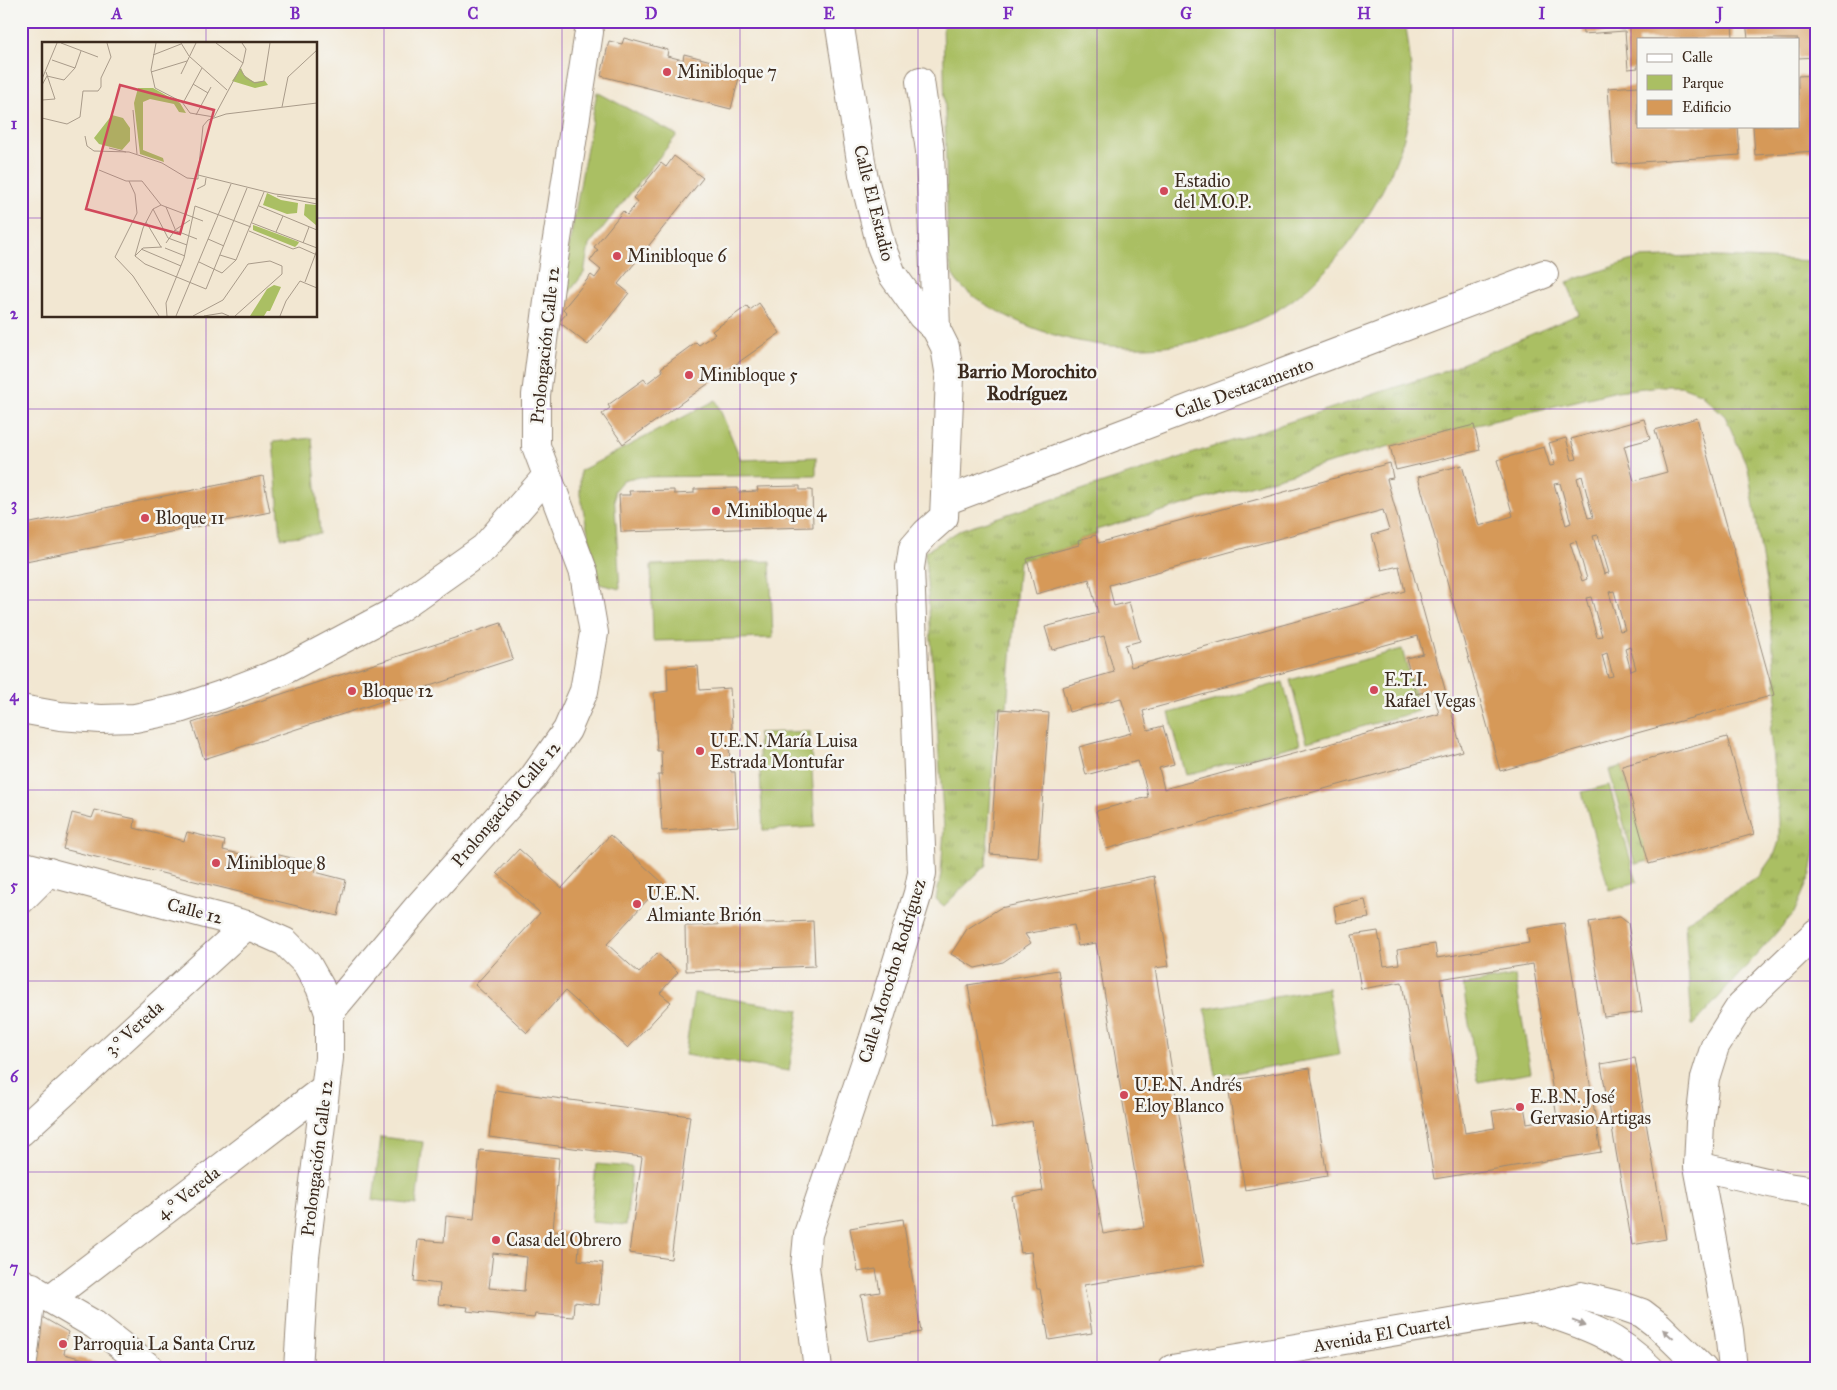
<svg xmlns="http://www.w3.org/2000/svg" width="1837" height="1390" font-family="'IM FELL Great Primer',serif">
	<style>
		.grass { fill: url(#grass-tufts); stroke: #727440 }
		.green { fill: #aabf63; stroke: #727440 }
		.building { fill: #d69958; fill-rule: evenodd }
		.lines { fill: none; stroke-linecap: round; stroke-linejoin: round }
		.minor-casing { stroke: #968878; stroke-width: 30 }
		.secondary-casing { stroke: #968878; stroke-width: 30 }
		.minor { stroke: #fff; stroke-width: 28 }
		.secondary { stroke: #fff; stroke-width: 28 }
		.oneway { fill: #a79f9a }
		.grid { fill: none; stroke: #7b2cbf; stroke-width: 1; stroke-opacity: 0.55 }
		.poi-dot { fill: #d1495b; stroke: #f6f6f2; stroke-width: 2 }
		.labels { text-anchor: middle; stroke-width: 5; stroke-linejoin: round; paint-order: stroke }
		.poi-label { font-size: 18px; fill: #3b2a1e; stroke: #f6f6f2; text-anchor: start }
		.street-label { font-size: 18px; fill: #3b2a1e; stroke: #f6f6f2 }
		.neighbourhood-label { font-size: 19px; font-weight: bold; fill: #3b2a1e; stroke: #f6f6f2 }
		.inset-road { fill: none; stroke: #a99b8a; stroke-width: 1 }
		.view { fill: #d1495b; fill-opacity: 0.15; stroke: #d1495b; stroke-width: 2.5 }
		.inset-edge { fill: none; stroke: #3b2a1e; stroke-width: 2.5 }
		.neatline { fill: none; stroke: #7b2cbf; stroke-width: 2 }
		.grid-label { font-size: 16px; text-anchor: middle; font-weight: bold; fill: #7b2cbf }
	</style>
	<defs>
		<pattern id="grass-tufts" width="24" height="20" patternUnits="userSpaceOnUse" patternTransform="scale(1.25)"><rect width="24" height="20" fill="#aabf63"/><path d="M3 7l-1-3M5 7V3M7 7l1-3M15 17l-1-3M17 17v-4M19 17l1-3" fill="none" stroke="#8c9b51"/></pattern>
	</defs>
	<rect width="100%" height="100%" fill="#f6f6f2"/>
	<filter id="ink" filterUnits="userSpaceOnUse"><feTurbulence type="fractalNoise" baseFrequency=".02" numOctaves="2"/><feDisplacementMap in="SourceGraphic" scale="10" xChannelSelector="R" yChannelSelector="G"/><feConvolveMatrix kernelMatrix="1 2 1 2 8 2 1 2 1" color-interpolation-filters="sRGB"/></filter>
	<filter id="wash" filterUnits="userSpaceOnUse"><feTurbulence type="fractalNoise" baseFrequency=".0096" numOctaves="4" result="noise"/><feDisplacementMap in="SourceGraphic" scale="20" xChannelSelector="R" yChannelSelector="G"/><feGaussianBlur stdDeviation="1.12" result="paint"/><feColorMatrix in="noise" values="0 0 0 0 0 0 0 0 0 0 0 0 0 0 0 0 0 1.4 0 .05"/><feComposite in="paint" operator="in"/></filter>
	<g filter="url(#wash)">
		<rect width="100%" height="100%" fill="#f2e7d2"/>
		<!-- grass -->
		<g class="grass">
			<path d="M 1695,256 L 1816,261 L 1816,846 L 1811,874 L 1794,913 L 1694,1025 L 1692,1025 L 1685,923 L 1759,876 L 1775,853 L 1779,841 L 1779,819 L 1770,731 L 1777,699 L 1775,673 L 1769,602 L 1748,468 L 1725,416 L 1700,393 L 1681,386 L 1661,386 L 1617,391 L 1390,446 L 1096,530 L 1097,534 L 1078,540 L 1079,545 L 1019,561 L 1007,707 L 997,707 L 986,865 L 944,906 L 936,899 L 941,874 L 944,828 L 925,552 L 962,529 L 1445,371 L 1579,314 L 1567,282 L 1639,258 Z"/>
			<path d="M 1622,766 L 1649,861 L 1635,864 L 1609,770 Z"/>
		</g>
		<!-- green -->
		<g class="green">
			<path d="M 943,21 L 1405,21 C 1409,46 1413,75 1411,100 C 1408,135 1395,167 1379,197 C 1357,237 1319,285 1279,309 C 1200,356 1100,359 1017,321 C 1000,313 961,293 953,275 C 951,270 950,263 948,257 Z"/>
			<path d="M 597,92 L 677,135 L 589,245 L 584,273 L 558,307 Z"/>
			<path d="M 716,400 L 741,460 L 816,457 L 816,475 L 636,477 L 623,480 L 614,491 L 620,589 L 599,584 L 580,495 L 580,471 Z"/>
			<path d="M 312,438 L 320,534 L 281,538 L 273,442 Z"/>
			<path d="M 770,561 L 773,638 L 653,641 L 651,565 Z"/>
			<path d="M 1402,649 L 1419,711 L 1307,742 L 1290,680 Z"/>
			<path d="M 1283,682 L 1300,744 L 1186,775 L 1169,713 Z"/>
			<path d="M 810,731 L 815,827 L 763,830 L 758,733 Z"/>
			<path d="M 1609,785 L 1637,882 L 1609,890 L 1582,792 Z"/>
			<path d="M 1515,976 L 1531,1073 L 1478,1082 L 1463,985 Z"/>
			<path d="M 1328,988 L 1339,1055 L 1216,1076 L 1205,1009 Z"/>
			<path d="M 694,993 L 799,1010 L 789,1071 L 685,1055 Z"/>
			<path d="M 381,1137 L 423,1142 L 416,1205 L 373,1200 Z"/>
			<path d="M 596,1164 L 632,1167 L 626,1225 L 591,1222 Z"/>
		</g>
		<g id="blocks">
			<!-- building -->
			<g class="building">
				<path d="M 1582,21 L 1732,21 L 1733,39 L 1638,39 L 1638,68 L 1628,69 L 1625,31 L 1583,34 Z"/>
				<path d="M 1746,21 L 1816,21 L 1816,57 L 1798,58 L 1798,39 L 1748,39 Z"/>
				<path d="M 624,38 L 668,50 L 667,56 L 683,60 L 684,54 L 727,65 L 726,71 L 740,74 L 731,109 L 601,76 L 609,41 L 622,44 Z"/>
				<path d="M 1816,75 L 1816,151 L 1755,155 L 1753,126 L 1798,126 L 1798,76 Z"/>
				<path d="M 1638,86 L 1638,126 L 1738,126 L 1740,155 L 1613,164 L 1608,88 Z"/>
				<path d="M 674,156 L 703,178 L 618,284 L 629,293 L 588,345 L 559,322 L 567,313 L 563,309 L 591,275 L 595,278 L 601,270 L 590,261 L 598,250 L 594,247 L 623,211 L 627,215 L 638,202 L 633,198 L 661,163 L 666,167 Z"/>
				<path d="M 759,303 L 780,333 L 623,444 L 602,414 L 610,408 L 608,405 L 644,379 L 647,383 L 663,371 L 661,368 L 696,342 L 699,345 L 715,334 L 712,331 L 747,306 L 750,310 Z"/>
				<path d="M 1697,418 L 1774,695 L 1500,771 L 1418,477 L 1462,465 L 1479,526 L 1513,516 L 1497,460 L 1544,447 L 1550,466 L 1555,465 L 1549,443 L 1566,438 L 1572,460 L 1577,459 L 1571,439 L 1644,419 L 1650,439 L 1624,446 L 1634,481 L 1667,472 L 1655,430 ZM 1582,476 L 1593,517 L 1588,518 L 1577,478 ZM 1560,483 L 1571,523 L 1566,525 L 1554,484 ZM 1598,535 L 1609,573 L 1604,574 L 1593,536 ZM 1576,541 L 1587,579 L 1582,581 L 1570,543 ZM 1614,591 L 1625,630 L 1620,631 L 1609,592 ZM 1591,597 L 1602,636 L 1597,637 L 1586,598 ZM 1630,647 L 1636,669 L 1631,671 L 1625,649 ZM 1607,653 L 1613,676 L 1608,677 L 1602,655 Z"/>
				<path d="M 1474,425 L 1480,450 L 1396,470 L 1390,446 Z"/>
				<path d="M 1390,463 L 1393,478 L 1387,479 L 1462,751 L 1106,849 L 1096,811 L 1148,797 L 1145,783 L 1138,761 L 1086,775 L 1079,747 L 1131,733 L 1129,724 L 1121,698 L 1069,712 L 1062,687 L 1114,672 L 1104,636 L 1052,650 L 1045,627 L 1098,613 L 1089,579 L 1036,594 L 1027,559 L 1079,545 L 1078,540 L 1096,535 L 1098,543 ZM 1383,510 L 1389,530 L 1372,535 L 1382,570 L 1399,566 L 1405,591 L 1131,667 L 1125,645 L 1140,641 L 1129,602 L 1114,606 L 1109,585 ZM 1418,636 L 1423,654 L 1406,658 L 1416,694 L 1433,690 L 1439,714 L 1164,789 L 1159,768 L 1174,764 L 1163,726 L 1148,730 L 1143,711 Z"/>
				<path d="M 263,476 L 270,512 L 21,562 L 21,525 Z"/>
				<path d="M 800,486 L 800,490 L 812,490 L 813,527 L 621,532 L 619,495 L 630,495 L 629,491 L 674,490 L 674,494 L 694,493 L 694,489 L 738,488 L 738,492 L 758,491 L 757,487 Z"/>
				<path d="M 501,623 L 513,659 L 204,759 L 192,723 Z"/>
				<path d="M 698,666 L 700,690 L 730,688 L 733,746 L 729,747 L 731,772 L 735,772 L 738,826 L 662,831 L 658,775 L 662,775 L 661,751 L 657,751 L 654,693 L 668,691 L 667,668 Z"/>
				<path d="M 1000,709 L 1049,713 L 1038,858 L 990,854 Z"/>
				<path d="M 1727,737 L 1754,834 L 1649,864 L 1622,766 Z"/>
				<path d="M 95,810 L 135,819 L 134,828 L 184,841 L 187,832 L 225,841 L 223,850 L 273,862 L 275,854 L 317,864 L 315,872 L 346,880 L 338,916 L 63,849 L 72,813 L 92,818 Z"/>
				<path d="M 610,835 L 663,883 L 607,944 L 639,973 L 657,953 L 678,972 L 660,993 L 671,1002 L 628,1048 L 565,991 L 527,1033 L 475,985 L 540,913 L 497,873 L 519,849 L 562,888 Z"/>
				<path d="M 1154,876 L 1169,966 L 1155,968 L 1204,1265 L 1084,1285 L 1092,1333 L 1049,1340 L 1040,1289 L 1037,1289 L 1031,1252 L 1021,1253 L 1012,1197 L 1043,1191 L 1032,1121 L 992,1128 L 968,985 L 1058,970 L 1103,1234 L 1144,1227 L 1096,943 L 1078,946 L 1074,925 L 1025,934 L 1031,943 L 1003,962 L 975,968 L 951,954 L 967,929 L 1000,908 Z"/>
				<path d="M 1365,900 L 1369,918 L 1337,923 L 1334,906 Z"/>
				<path d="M 1620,917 L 1628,923 L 1642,1012 L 1604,1017 L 1589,922 Z"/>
				<path d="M 813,921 L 815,966 L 686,971 L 685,926 Z"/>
				<path d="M 1564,923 L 1601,1152 L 1434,1179 L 1402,982 L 1361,989 L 1352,935 L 1378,931 L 1384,966 L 1399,964 L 1397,950 L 1435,944 L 1437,958 L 1529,943 L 1527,929 ZM 1533,964 L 1557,1118 L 1527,1123 L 1524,1106 L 1492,1111 L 1495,1128 L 1465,1133 L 1440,979 Z"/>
				<path d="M 1635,1058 L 1666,1239 L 1632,1245 L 1601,1064 Z"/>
				<path d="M 1310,1068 L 1327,1176 L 1245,1190 L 1227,1081 Z"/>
				<path d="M 495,1090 L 690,1116 L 671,1259 L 629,1253 L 642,1157 L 489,1137 Z"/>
				<path d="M 480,1150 L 559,1158 L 553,1231 L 580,1233 L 578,1260 L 603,1263 L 599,1305 L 574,1302 L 573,1317 L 535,1314 L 534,1318 L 467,1311 L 468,1307 L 438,1304 L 440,1284 L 414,1281 L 418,1240 L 444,1242 L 446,1216 L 474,1219 ZM 493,1253 L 527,1257 L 524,1291 L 489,1288 Z"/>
				<path d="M 903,1219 L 921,1332 L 869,1341 L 861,1295 L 880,1292 L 876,1269 L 858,1272 L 850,1228 Z"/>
				<path d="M 42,1317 L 68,1332 L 64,1354 L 107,1365 L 112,1369 L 35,1369 Z"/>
			</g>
		</g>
	</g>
	<g filter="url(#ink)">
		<use href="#blocks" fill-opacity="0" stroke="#968878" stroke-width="1"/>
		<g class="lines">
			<!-- minor casing -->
			<g class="minor-casing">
				<g id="minor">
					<path d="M 920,81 L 930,151 L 936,329"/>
					<path d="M 945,501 L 1544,274"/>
					<path d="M 21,709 L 60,716 L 101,719 L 135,718 L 179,709 L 221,695 L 281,672 L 392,613 L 484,548 L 546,477"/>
					<path d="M 21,865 L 247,925 L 285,942 L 307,964 L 320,987 L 329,1013 L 329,1058 L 305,1257 L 298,1369"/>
					<path d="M 21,900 L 49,872"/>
					<path d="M 329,1013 L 418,907 L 533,778 L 567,730 L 584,691 L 594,633 L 589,604 L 584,573 L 536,446 L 536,395 L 551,278 L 589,32"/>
					<path d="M 21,1132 L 247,925"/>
					<path d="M 1698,1166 L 1787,1187 L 1816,1191"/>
					<path d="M 21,1282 L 95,1325 L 151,1369"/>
					<path d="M 51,1298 L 325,1088"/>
					<path d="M 22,1369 L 32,1287"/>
					<path d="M 818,1369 L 805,1267 L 808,1234 L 873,1040 L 918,893 L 922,873 L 910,568 L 913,548 L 926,533 L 944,517 L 950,377 L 945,347 L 936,329 L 922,316 L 892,274 L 881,246 L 863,174 L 839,21"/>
				</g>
			</g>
			<!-- secondary casing -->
			<g class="secondary-casing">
				<g id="secondary">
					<path d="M 1533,1308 C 1581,1324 1613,1332 1650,1369"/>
					<path d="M 1172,1369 L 1533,1308 L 1581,1296 L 1622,1306 L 1642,1313 L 1659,1326 L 1703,1369"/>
					<path d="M 1733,1369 L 1729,1331 L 1698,1166 L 1700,1123 L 1705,1078 L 1715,1046 L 1741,1005 L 1816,933"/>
				</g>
			</g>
			<!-- minor -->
			<use href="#minor" class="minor"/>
			<!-- secondary -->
			<use href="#secondary" class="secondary"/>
		</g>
		<!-- one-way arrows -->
		<defs><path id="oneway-solid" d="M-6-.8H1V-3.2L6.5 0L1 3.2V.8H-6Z" transform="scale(1.25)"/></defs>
		<g class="oneway">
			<use href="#oneway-solid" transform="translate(1579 1323) rotate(20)"/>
			<use href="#oneway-solid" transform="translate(1668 1334) rotate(-138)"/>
		</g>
	</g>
	<!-- grid -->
	<path class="grid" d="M 206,21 L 206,44M 384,21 L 384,1369M 562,21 L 562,1369M 740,21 L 740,1369M 918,21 L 918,1369M 1097,21 L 1097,1369M 1275,21 L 1275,1369M 1453,21 L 1453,1369M 1631,21 L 1631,1369M 21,218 L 44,218M 316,218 L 1816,218M 206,316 L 206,1369M 21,409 L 1816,409M 21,600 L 1816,600M 21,790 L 1816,790M 21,981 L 1816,981M 21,1172 L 1816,1172"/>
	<!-- markers -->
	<g class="poi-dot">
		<circle cx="667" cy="72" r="5"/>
		<circle cx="1164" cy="191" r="5"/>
		<circle cx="617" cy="256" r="5"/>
		<circle cx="689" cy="375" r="5"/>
		<circle cx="716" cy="511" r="5"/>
		<circle cx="145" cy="518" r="5"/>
		<circle cx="1374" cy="690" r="5"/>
		<circle cx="352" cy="691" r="5"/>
		<circle cx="700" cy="751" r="5"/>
		<circle cx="216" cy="863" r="5"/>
		<circle cx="637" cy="904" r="5"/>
		<circle cx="1124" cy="1095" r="5"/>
		<circle cx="1520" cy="1107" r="5"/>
		<circle cx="496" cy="1240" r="5"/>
		<circle cx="63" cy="1344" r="5"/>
	</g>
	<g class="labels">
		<!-- poi labels -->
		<g class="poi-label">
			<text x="677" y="78">Minibloque 7</text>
			<text x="1174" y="187">Estadio<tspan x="1174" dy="21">del M.O.P.</tspan></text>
			<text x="627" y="262">Minibloque 6</text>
			<text x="699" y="381">Minibloque 5</text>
			<text x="726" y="517">Minibloque 4</text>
			<text x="155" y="524">Bloque 11</text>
			<text x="1384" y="686">E.T.I.<tspan x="1384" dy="21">Rafael Vegas</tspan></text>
			<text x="362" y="697">Bloque 12</text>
			<text x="710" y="747">U.E.N. María Luisa<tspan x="710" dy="21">Estrada Montufar</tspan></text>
			<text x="226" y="869">Minibloque 8</text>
			<text x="647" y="900">U.E.N.<tspan x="647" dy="21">Almiante Brión</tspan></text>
			<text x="1134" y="1091">U.E.N. Andrés<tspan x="1134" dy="21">Eloy Blanco</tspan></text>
			<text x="1530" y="1103">E.B.N. José<tspan x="1530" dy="21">Gervasio Artigas</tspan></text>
			<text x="506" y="1246">Casa del Obrero</text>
			<text x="73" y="1350">Parroquia La Santa Cruz</text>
		</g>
		<!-- street labels -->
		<g class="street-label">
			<text transform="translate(874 203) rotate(76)" y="6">Calle El Estadio</text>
			<text transform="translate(545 345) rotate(-84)" y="6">Prolongación Calle 12</text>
			<text transform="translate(1244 388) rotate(-20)" y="6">Calle Destacamento</text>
			<text transform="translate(506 804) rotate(-50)" y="6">Prolongación Calle 12</text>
			<text transform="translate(195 911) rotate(15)" y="6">Calle 12</text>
			<text transform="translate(892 971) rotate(-73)" y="6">Calle Morocho Rodríguez</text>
			<text transform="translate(134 1028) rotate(-42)" y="6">3.° Vereda</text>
			<text transform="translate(317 1158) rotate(-83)" y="6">Prolongación Calle 12</text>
			<text transform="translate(188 1193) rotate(-38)" y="6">4.° Vereda</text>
			<text transform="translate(1382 1334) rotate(-10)" y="6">Avenida El Cuartel</text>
		</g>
		<!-- neighbourhood labels -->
		<g class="neighbourhood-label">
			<text x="1027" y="378">Barrio Morochito<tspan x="1027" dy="22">Rodríguez</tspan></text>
		</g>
	</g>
	<!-- overview -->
	<g transform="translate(42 42)">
		<rect width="275" height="275" fill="#f2e7d2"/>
		<path d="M 96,46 L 111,46 L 138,61 L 144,71 L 137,70 L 132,62 L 108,57 L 101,60 L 101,108 L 121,116 L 122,120 L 98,112 L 92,61 Z" fill="#aabf63"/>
		<path d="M 199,26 L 202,33 L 212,40 L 223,39 L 226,43 L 213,46 L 190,39 ZM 70,73 L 81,76 L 88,86 L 88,99 L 80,108 L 57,102 L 52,96 ZM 225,151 L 239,158 L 256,161 L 255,171 L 245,172 L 221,163 ZM 263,162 L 275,163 L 275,184 L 262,173 ZM 211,183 L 257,200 L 256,202 L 253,205 L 211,188 ZM 232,243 L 239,245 L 228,269 L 225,269 L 222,274 L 208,274 L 225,247 Z" fill="#aabf63"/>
		<path class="inset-road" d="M 19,1 L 56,15M 114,1 L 109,28 L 113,46 L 140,60 L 148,71 L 172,75M 139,1 L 147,14 L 185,48M 174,1 L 201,21M 111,13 L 139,2M 10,18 L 33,26M 198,27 L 204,36 L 213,41 L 222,39 L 228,1M 109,30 L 145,19M 139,32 L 154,1M 0,37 L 15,1M 151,42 L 166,51M 0,43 L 5,34 L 22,38 L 33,26 L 39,9M 0,58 L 13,57 L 4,30M 141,61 L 160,26M 275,61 L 184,72 L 166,78 L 161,84 L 156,133 L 233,152 L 275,157M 240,65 L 246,35 L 275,8M 91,68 L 95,112M 154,73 L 169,45M 172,75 L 201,21 L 204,7 L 200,1M 0,76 L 25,82 L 38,75 L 41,49 L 56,49 L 59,45 L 59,36 L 69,15 L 65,1M 43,94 L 45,104 L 52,109 L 87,110 L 120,121 L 145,136 L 156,137 L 156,133M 67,106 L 84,110M 57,128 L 84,139 L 100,139 L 119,163 L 161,179M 87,139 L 93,152 L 95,171 L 73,215 L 91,234 L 117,274M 155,147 L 163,143 L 164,136M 235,154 L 275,162M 217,164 L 275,188M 124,165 L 133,187M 111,167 L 126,196 L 145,203M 104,180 L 119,205M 210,181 L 275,206M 132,188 L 155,197M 207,189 L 251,207 L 257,205M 234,190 L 241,174M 166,197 L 182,204M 124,201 L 133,188 L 148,178M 261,201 L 267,185M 257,205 L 275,213M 123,206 L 143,214M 99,207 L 139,224M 178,213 L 194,218M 93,214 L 103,222 L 164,247 L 205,146M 93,214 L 101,186 L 111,167 L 119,163M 93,214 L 101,206 L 120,205M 157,220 L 180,231 L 194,218 L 222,150M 263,240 L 275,208M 125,274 L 124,261 L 142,216 L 153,164 L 209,185M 134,274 L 189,142M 151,274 L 181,258 L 206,222 L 228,219 L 240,224 L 240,232 L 193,274M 162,274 L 180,271 L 187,274M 238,274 L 244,259 L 258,239 L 275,246"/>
		<path class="view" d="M 78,43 L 172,68 L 138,192 L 44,167 Z"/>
		<rect width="275" height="275" class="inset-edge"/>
	</g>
	<!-- margin -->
	<rect width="1837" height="1390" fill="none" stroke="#f6f6f2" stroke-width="55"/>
	<!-- legend -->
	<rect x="1637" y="38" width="162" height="90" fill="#f6f6f2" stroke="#aba49d"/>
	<rect x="1647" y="54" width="25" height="8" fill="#ffffff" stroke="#aba49d"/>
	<text x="1682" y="62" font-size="15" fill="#3b2a1e">Calle</text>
	<rect x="1647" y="75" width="25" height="15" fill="#aabf63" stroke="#aba49d"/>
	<text x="1682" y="88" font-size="15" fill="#3b2a1e">Parque</text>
	<rect x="1647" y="100" width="25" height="15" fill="#d69958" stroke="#aba49d"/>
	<text x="1682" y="112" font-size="15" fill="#3b2a1e">Edificio</text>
	<rect x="28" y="28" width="1782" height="1334" class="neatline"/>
	<g class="grid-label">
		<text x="117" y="19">A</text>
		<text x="295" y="19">B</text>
		<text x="473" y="19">C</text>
		<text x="651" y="19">D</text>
		<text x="829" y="19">E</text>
		<text x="1008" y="19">F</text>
		<text x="1186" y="19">G</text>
		<text x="1364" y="19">H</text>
		<text x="1542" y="19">I</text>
		<text x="1720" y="19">J</text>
		<text x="14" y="129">1</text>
		<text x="14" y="319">2</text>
		<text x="14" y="510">3</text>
		<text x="14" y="701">4</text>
		<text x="14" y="891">5</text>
		<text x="14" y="1082">6</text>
		<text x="14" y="1273">7</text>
	</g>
</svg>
